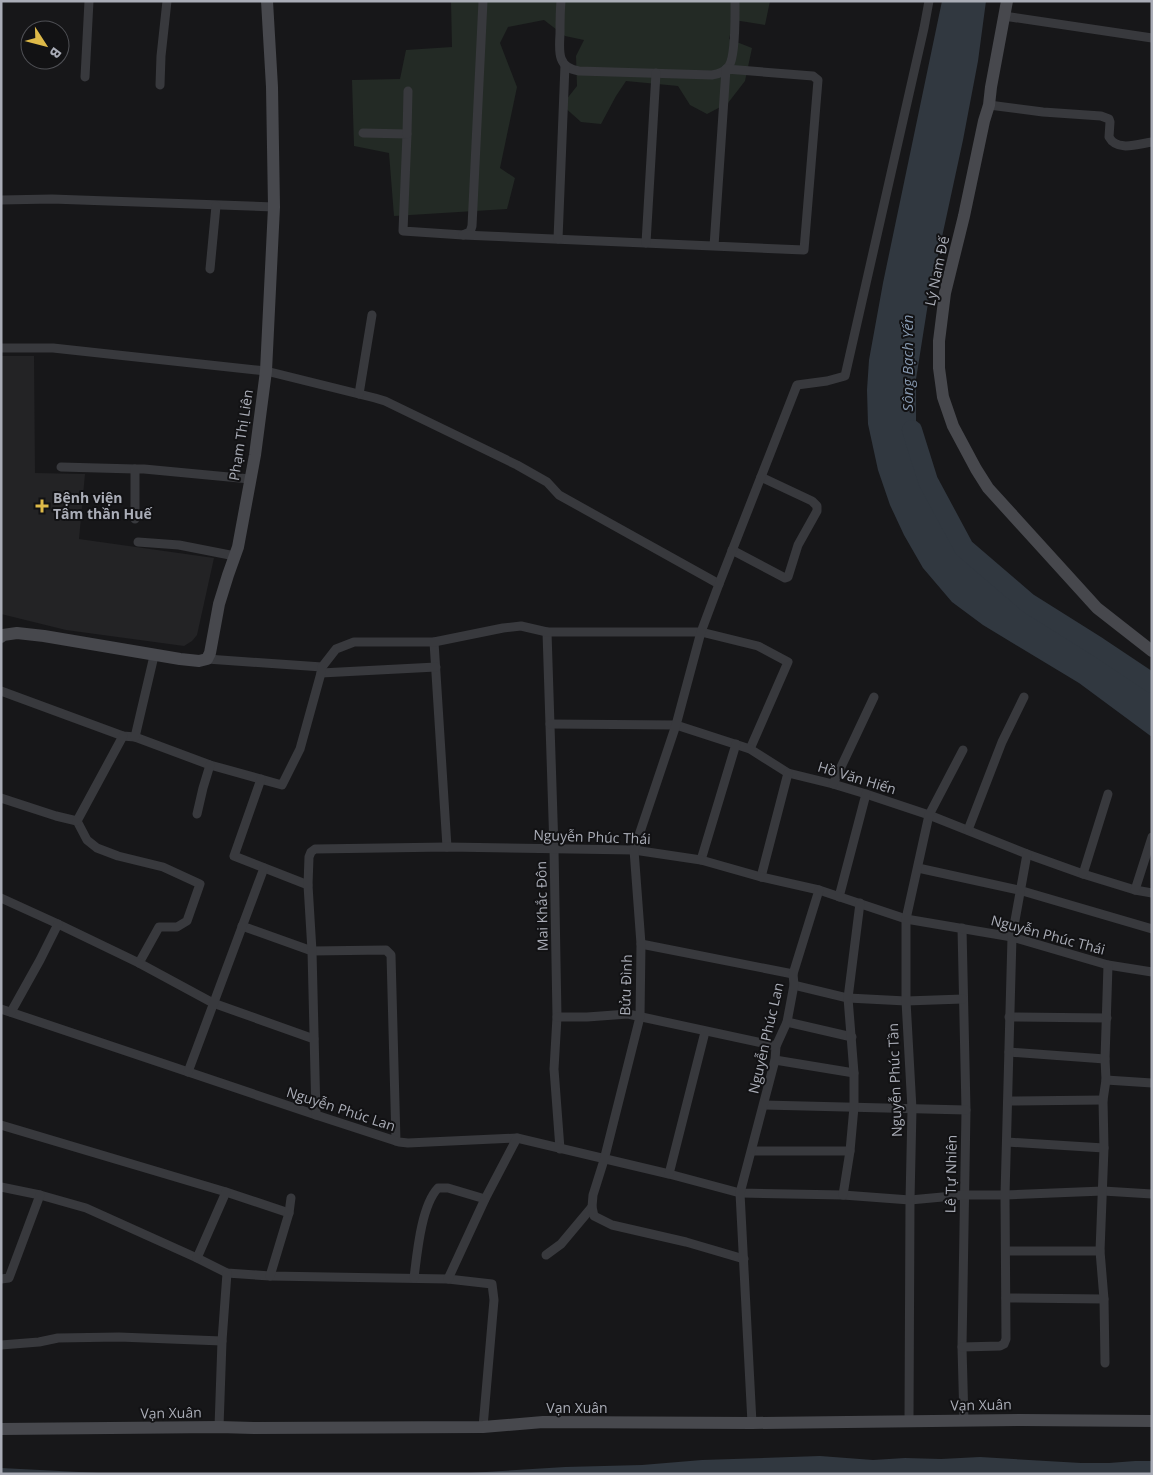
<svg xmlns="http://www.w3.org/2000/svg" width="1153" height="1475" font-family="'Open Sans',sans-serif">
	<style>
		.built { fill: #232325 }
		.green { fill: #232a25 }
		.water { fill: #313840 }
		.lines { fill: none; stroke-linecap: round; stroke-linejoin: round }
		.river { stroke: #313840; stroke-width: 20 }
		.street { stroke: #38393d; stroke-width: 9 }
		.secondary { stroke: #47484d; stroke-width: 12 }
		.poi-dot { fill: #deba49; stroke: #121214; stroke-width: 2 }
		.labels { text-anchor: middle; stroke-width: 4; stroke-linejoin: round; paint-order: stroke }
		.street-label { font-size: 14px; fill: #aaadb7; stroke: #121214 }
		.poi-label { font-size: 14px; font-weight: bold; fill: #aaadb7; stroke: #121214; text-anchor: start }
		.water-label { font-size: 15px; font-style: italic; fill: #8597ae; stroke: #121214 }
	</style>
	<rect width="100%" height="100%" fill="#171719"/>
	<!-- built -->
	<path class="built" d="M 1,356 L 34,356 L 35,473 L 85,474 L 79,539 L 214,558 L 197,635 L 192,641 L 184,646 L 66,630 L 1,614 Z"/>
	<!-- green -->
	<path class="green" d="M 451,1 L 770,1 L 765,25 L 734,20 L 729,39 L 752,48 L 745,81 L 728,103 L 707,114 L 690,105 L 678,86 L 626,81 L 616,96 L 601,124 L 581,122 L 562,105 L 577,86 L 576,56 L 584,40 L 565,36 L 544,20 L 508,27 L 500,43 L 517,87 L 500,168 L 515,178 L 507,209 L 394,216 L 389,153 L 354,146 L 352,80 L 400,79 L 406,50 L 452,47 Z"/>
	<!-- water -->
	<g class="water">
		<path d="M 942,1 L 986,1 L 978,61 L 963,140 L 929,297 L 916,379 L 916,438 L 925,479 L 940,514 L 957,538 L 978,562 L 1018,595 L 1152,683 L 1152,737 L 1079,683 L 983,625 L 952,602 L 923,568 L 904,535 L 890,505 L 878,470 L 868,424 L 867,390 L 869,360 L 883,283 Z"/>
		<path d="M 820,1456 L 873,1460 L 905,1458 L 941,1459 L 980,1457 L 1081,1463 L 1109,1463 L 1135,1461 L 1152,1461 L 1152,1474 L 454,1474 L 565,1467 L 642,1465 L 702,1460 Z"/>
		<path d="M 1,1468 L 118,1474 L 1,1474 Z"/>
	</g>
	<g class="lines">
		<!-- river -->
		<path class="river" d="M 912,430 L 928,481 L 964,548 L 1028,603 L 1098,647 L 1152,683"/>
		<!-- street -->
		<g class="street">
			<path d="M 561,1 C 560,12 560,23 560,34 C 559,51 557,68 579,71 L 712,75 C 719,74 725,72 729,66 C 736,55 735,15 735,1"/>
			<path d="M 1004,16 L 1152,38"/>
			<path d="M 85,77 L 89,1"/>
			<path d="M 160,85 L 161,56 L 167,1"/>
			<path d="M 989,105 L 1043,112 L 1101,116 L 1109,119 L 1110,122 L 1109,137 C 1117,152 1138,144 1152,142"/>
			<path d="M 363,133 L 407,134 L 403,231 L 463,235 L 470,232 L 472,226 L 483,1"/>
			<path d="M 407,134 L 408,91"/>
			<path d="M 1,200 L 52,199 L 274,207"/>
			<path d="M 463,235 L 804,250 L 818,80 L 813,76 L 726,69 L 714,246"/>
			<path d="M 558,239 L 565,65"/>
			<path d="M 646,243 L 656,73"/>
			<path d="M 210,269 L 216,206"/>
			<path d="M 1,348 L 53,348 L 266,371 L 375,398 L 385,401 L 517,465 L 547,482 L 559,495 L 719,584"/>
			<path d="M 359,394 L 372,315"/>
			<path d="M 61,467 L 135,469"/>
			<path d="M 135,519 L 135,469 L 144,469 L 250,479"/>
			<path d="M 138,542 L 179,545 L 235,556"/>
			<path d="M 732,550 L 785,578 L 788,577 L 798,545 L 817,511 L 817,506 L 812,501 L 761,477"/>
			<path d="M 547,632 L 554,849 L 557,1017 L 554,1069 L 560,1149"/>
			<path d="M 434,642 L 447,847"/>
			<path d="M 207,659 L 322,667"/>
			<path d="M 321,673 L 436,667"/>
			<path d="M 1,691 L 123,736 L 135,737 L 210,765 L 282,785 L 300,749 L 321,673 L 322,667 L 336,649 L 354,642 L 434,642 L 503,628 L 521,626 L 547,632 L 701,632 L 758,646 L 788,662 L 750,749"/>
			<path d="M 550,724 L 676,725 L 750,749 L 788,773 L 833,784 L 866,794 L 929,815 L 1027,854 L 1083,874 L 1135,890 L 1152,893"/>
			<path d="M 135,737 L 154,656"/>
			<path d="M 261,779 L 234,856 L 308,885"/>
			<path d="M 833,784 L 874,697"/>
			<path d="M 1,798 L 56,816 L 77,821 L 87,840 L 97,848 L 118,856 L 163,867 L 200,884 L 187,921 L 177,927 L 159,927 L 139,963"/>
			<path d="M 197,814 L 203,788 L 210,765"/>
			<path d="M 77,821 L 123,736"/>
			<path d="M 968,830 L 1002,742 L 1024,697"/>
			<path d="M 701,860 L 736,744"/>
			<path d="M 918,868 L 1019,890 L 1152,929"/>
			<path d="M 1083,874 L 1108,794"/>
			<path d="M 761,877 L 788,773"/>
			<path d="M 1135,890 L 1152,837"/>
			<path d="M 839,897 L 866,794"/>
			<path d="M 1,898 L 58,924 L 139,963 L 213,1003 L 314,1039"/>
			<path d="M 242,926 L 312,951 L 386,950 L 391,955 L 396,1141"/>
			<path d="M 962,928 L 966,1110 L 962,1347 L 964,1421"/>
			<path d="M 641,944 L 793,974"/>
			<path d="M 794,985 L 848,998 L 906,1001 L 963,999"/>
			<path d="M 1,1009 L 316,1115 L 399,1142 L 408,1143 L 517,1138 L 669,1174 L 740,1193 L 843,1195 L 910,1200 L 964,1195 L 1005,1195 L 1103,1191 L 1152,1194"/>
			<path d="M 11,1012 L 40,960 L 58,924"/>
			<path d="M 557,1017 L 587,1017 L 628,1014 L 776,1046"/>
			<path d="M 1009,1017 L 1107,1018"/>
			<path d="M 787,1022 L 852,1037"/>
			<path d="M 1009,1052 L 1105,1059"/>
			<path d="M 775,1060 L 854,1073"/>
			<path d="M 188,1072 L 264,868"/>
			<path d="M 1106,1080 L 1152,1083"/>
			<path d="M 1008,1101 L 1103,1100"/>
			<path d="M 764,1105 L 966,1110"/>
			<path d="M 316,1115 L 312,951 L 308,885 L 309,857 L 311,852 L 315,849 L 447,847 L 634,850 L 701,860 L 761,877 L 819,890 L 906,919 L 1012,937 L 1108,965 L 1152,972"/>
			<path d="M 1,1125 L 226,1192 L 289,1213"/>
			<path d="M 1007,1142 L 1104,1148"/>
			<path d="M 752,1151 L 850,1151"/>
			<path d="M 669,1174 L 705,1032"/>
			<path d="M 1,1187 L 40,1195 L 86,1208 L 197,1258 L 227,1273 L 270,1276 L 448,1279 L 492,1284 L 494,1300 L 483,1427"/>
			<path d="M 843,1195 L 850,1151 L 854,1107 L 854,1073 L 848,998 L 860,903"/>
			<path d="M 1006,1251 L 1100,1251"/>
			<path d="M 546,1255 L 561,1244 L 592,1207"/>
			<path d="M 197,1258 L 226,1192"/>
			<path d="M 744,1259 L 686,1242 L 612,1225 L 594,1216 L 592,1207 L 593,1195 L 604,1160 L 640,1017 L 641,944 L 634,850 L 676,725 L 701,632 L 719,584 L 797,385 L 827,381 L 845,376 L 924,28 L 929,1"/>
			<path d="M 270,1276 L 289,1213 L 291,1198"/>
			<path d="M 414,1278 C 417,1254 421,1206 438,1188 L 448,1188 L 485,1199"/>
			<path d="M 1,1279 L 9,1278 L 40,1195"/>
			<path d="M 448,1279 L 485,1199 L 517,1138"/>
			<path d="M 1006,1298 L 1104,1299"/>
			<path d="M 1,1345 L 39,1342 L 58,1338 L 119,1337 L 222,1341"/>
			<path d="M 962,1347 L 1000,1346 L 1004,1344 L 1006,1339 L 1005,1195 L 1012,937 L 1027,854"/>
			<path d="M 1105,1363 L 1104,1299 L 1100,1251 L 1104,1148 L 1103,1100 L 1106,1080 L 1105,1059 L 1108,965"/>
			<path d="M 909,1420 L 910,1200 L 912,1109 L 906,1001 L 906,919 L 929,815 L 963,750"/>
			<path d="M 752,1423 L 740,1193 L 775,1060 L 776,1046 L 787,1022 L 794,985 L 793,974 L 819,890"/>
			<path d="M 219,1427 L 222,1341 L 227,1273"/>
		</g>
		<!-- secondary -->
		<g class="secondary">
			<path d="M 1007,1 L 991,87 L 989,105 L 984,121 L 964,216 L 945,293 L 939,341 L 939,368 L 943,397 L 953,426 L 976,469 L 988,488 L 1097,608 L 1152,651"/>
			<path d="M 1,637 L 3,635 L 17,633 L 44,636 L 180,659 L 199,661 L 207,659 L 210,653 L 219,604 L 228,575 L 238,547 L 255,455 L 266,371 L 274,207 L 272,87 L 267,1"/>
			<path d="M 1,1429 L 219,1427 L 254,1428 L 483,1427 L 543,1422 L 752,1423 L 1021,1420 L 1152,1421"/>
		</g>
	</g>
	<!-- markers -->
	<path class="poi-dot" d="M39.5 498.5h5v5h5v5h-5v5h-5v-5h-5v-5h5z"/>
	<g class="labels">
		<!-- street labels -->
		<g class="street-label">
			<text transform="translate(937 271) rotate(-78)" y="5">Lý Nam Đế</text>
			<text transform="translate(241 435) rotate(-81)" y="5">Phạm Thị Liên</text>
			<text transform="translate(857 778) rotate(17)" y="5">Hồ Văn Hiến</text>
			<text transform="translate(592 837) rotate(2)" y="5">Nguyễn Phúc Thái</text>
			<text transform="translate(542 906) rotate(-91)" y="5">Mai Khắc Đôn</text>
			<text transform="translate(1048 935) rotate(15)" y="5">Nguyễn Phúc Thái</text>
			<text transform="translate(626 985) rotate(-88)" y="5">Bửu Đình</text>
			<text transform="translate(766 1038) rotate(-77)" y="5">Nguyễn Phúc Lan</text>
			<text transform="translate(895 1080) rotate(-92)" y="5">Nguyễn Phúc Tần</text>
			<text transform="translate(341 1109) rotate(18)" y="5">Nguyễn Phúc Lan</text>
			<text transform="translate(951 1174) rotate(-89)" y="5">Lê Tự Nhiên</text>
			<text transform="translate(981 1405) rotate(-1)" y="5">Vạn Xuân</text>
			<text x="577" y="1413">Vạn Xuân</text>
			<text transform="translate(171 1413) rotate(-1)" y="5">Vạn Xuân</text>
		</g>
		<!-- poi labels -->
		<g class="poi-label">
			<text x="53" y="503">Bệnh viện<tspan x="53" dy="16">Tâm thần Huế</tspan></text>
		</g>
		<!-- water labels -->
		<g class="water-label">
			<text transform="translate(908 363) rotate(-90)" y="5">Sông Bạch Yến</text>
		</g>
	</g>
	<!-- border -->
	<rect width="1153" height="1475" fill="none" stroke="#aaadb7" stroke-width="5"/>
	<!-- north arrow -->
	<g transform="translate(45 45) rotate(126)"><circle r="24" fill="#121214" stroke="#4f5055"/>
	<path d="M0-4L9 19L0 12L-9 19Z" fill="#deba49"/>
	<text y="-8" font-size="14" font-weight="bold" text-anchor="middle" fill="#aaadb7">B</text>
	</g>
</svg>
